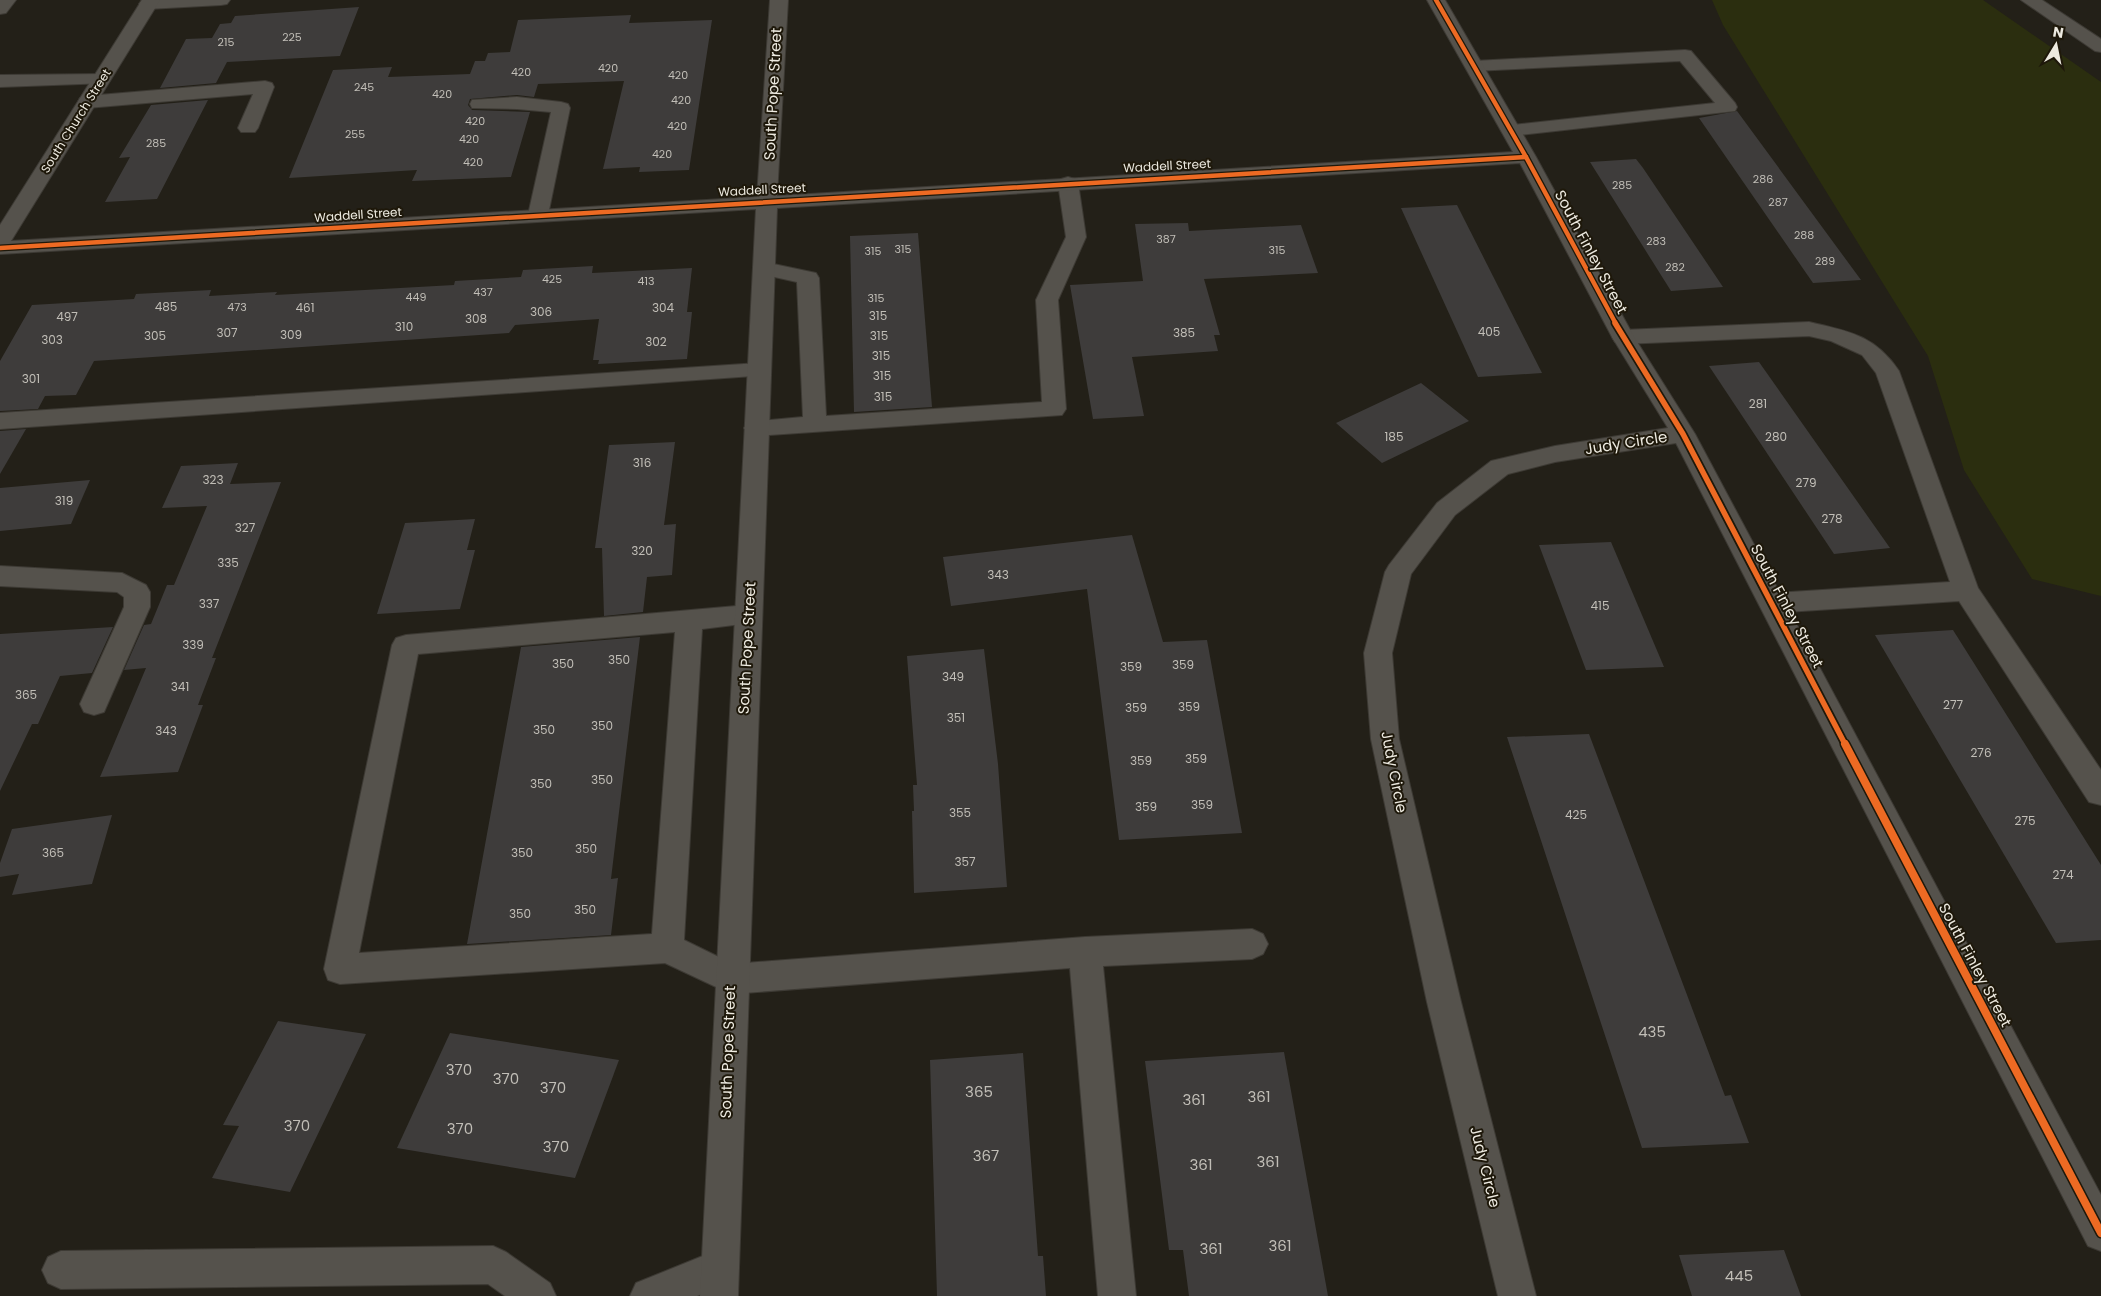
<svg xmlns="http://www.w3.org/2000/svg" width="2101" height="1296" font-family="Poppins,sans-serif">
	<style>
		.green { fill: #2b2e0f }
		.building { fill: #3e3c3b }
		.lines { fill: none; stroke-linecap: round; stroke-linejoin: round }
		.lane-casing { stroke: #3d3a34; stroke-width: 2 }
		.street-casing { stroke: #3d3a34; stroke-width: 2 }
		.lane { fill: #55524c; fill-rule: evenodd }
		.street { fill: #55524c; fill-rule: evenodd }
		.cycleway-far2-casing { stroke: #1e180a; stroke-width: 7 }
		.cycleway-far1-casing { stroke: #1e180a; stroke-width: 9 }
		.cycleway-casing { stroke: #1e180a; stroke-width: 11 }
		.cycleway-far2 { stroke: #ed6a23; stroke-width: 4.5 }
		.cycleway-far1 { stroke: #ed6a23; stroke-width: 5.5 }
		.cycleway { stroke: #ed6a23; stroke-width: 8 }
		.labels { text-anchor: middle; stroke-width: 4; stroke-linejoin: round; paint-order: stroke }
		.far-number-label { font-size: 11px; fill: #c1beb7 }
		.far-street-label { font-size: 12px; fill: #edeae0; stroke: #1e180a }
		.number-label { font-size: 12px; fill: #c1beb7 }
		.street-label { font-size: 15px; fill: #edeae0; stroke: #1e180a }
		.near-number-label { font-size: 15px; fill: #c1beb7 }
	</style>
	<rect width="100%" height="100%" fill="#232018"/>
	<!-- green -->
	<path class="green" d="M 1712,0 L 1983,0 L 2101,82 L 2101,596 L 2032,579 L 1964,470 L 1928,356 L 1723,25 Z"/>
	<!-- building -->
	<g class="building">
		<path d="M 359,7 L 340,56 L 227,62 L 216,83 L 160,88 L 186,39 L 212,38 L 220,24 L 231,23 L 235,16 Z"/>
		<path d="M 631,15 L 629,23 L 712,20 L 689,170 L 639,172 L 640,167 L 603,169 L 624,81 L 538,84 L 534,97 L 517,95 L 470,99 L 468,105 L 472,110 L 530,112 L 511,177 L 412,181 L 417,170 L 289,178 L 333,70 L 392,67 L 388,77 L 470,74 L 475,61 L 485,61 L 488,53 L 510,52 L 518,20 Z"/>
		<path d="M 208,100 L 157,199 L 105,202 L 130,157 L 119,158 L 151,105 Z"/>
		<path d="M 1737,111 L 1861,280 L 1813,283 L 1699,118 Z"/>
		<path d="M 1636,159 L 1643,168 L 1723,287 L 1671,291 L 1590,162 Z"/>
		<path d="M 1457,205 L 1542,373 L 1478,377 L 1401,208 Z"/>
		<path d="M 1188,223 L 1189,231 L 1301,225 L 1318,273 L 1204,279 L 1220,335 L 1214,335 L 1218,351 L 1132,357 L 1144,416 L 1093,419 L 1070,285 L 1143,281 L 1135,224 Z"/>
		<path d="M 918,233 L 932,407 L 854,412 L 850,236 Z"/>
		<path d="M 593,266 L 592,273 L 692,268 L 687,312 L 692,312 L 687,359 L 598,364 L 599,360 L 593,360 L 599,319 L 515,325 L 509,333 L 94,361 L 76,395 L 45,396 L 38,409 L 0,411 L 0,361 L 32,305 L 134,299 L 136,294 L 211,290 L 209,296 L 277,292 L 275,295 L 454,285 L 455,281 L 521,277 L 523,270 Z"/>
		<path d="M 1759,362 L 1890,548 L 1834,554 L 1709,366 Z"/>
		<path d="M 1421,383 L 1469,421 L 1382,463 L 1336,423 Z"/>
		<path d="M 26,429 L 0,474 L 0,431 Z"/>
		<path d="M 675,442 L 664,525 L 676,524 L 672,575 L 647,577 L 643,612 L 604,616 L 602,548 L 595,548 L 609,445 Z"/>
		<path d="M 238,463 L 230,484 L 281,482 L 212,658 L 216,658 L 198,705 L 203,705 L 178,772 L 100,777 L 146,668 L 124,670 L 144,625 L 151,624 L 167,585 L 174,585 L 207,506 L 162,508 L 181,466 Z"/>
		<path d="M 90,480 L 71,524 L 0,531 L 0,488 Z"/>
		<path d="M 475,519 L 467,550 L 475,550 L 460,609 L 377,614 L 405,523 Z"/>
		<path d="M 1132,535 L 1163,642 L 1207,640 L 1242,833 L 1119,840 L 1087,589 L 951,606 L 943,557 Z"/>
		<path d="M 1611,542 L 1664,667 L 1586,670 L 1539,545 Z"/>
		<path d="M 113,627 L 92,673 L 60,676 L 38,724 L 32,724 L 0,791 L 0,634 Z"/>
		<path d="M 1953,630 L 2101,865 L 2101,940 L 2056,943 L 1875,635 Z"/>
		<path d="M 640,637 L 611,879 L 618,878 L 611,935 L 467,944 L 521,647 Z"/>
		<path d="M 984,649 L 998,764 L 1007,887 L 914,893 L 912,811 L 914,811 L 913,785 L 917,785 L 907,656 Z"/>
		<path d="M 1589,734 L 1725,1096 L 1731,1095 L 1749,1143 L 1642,1148 L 1507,737 Z"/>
		<path d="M 112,815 L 92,884 L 12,895 L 19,874 L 0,877 L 0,863 L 12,829 Z"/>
		<path d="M 278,1021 L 366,1034 L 290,1192 L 212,1178 L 239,1126 L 223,1125 Z"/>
		<path d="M 450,1033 L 619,1060 L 575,1178 L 397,1148 Z"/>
		<path d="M 1284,1052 L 1328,1296 L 1189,1296 L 1183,1250 L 1169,1250 L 1145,1061 Z"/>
		<path d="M 1023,1053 L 1038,1256 L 1043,1256 L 1046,1296 L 937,1296 L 930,1060 Z"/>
		<path d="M 1784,1250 L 1801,1296 L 1692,1296 L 1679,1255 Z"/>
	</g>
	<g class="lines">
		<!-- lane casing -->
		<g class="lane-casing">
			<g id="lane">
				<path d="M 0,0 L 16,0 L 6,13 L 0,14 Z"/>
				<path d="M 142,0 L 230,0 L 227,4 L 221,5 L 148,9 L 142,8 L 139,4 Z"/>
				<path d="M 1685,50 L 1691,51 L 1735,103 L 1737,107 L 1735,111 L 1511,136 L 1504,134 L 1501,130 L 1504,126 L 1715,103 L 1680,61 L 1474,71 L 1468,70 L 1465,66 L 1468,62 L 1474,61 Z"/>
				<path d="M 102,74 L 108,75 L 111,79 L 108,83 L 0,87 L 0,75 Z"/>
				<path d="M 265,81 L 272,83 L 274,87 L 258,128 L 255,132 L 241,132 L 238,128 L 253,94 L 87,108 L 80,106 L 78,102 L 80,98 L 87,96 Z"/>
				<path d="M 517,97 L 561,102 L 568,104 L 570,108 L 548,215 L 545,219 L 538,221 L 531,219 L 528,215 L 551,112 L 517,109 L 472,108 L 470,104 L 472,100 Z"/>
				<path d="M 1068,177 L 1075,179 L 1078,183 L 1086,237 L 1058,300 L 1066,409 L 1062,415 L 756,436 L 748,434 L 744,428 L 748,422 L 803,417 L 797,282 L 756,273 L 753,268 L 756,263 L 764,262 L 816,273 L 819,278 L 826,416 L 1042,402 L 1036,300 L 1066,237 L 1058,183 L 1061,179 Z"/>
				<path d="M 1809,322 C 1848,331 1875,335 1899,371 L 1978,588 L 2101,770 L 2101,805 L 2089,802 L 1959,601 L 1772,613 L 1763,610 L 1759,603 L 1763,596 L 1772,593 L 1950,582 L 1876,373 L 1862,355 L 1831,341 L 1809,336 L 1623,344 L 1615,342 L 1612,337 L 1615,332 L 1623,330 Z"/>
				<path d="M 759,363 L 767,365 L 771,370 L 767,375 L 0,429 L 0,413 Z"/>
				<path d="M 0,566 L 122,573 L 146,585 L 150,592 L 150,607 L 104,712 L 94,715 L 84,712 L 80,704 L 124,607 L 124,597 L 117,592 L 0,586 Z"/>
				<path d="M 748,605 L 758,608 L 761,615 L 758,622 L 702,629 L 684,940 L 733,964 L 1085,937 L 1252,929 L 1263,934 L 1268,944 L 1263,954 L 1252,959 L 1103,966 L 1136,1296 L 1098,1296 L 1070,968 L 731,994 L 665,963 L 340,984 L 328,980 L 324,969 L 392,645 L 396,638 L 406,635 ZM 675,632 L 652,934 L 359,953 L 418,654 Z"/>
				<path d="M 493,1246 L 506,1252 L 550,1283 L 556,1296 L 505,1296 L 488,1284 L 61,1289 L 48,1283 L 42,1270 L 48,1257 L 61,1251 Z"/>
				<path d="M 720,1249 L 733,1255 L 739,1268 L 733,1281 L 697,1296 L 630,1296 L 636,1283 Z"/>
			</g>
		</g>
		<!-- street casing -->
		<g class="street-casing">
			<g id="street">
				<path d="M 142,0 L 160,0 L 11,241 L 757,197 L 770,0 L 788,0 L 777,196 L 1513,152 L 1427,0 L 1445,0 L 1536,157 L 1634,337 L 1695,434 L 2101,1195 L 2101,1251 L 2088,1246 L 1676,443 L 1555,462 L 1508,474 L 1455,515 L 1411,574 L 1392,653 L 1399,739 L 1461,1002 L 1536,1296 L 1498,1296 L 1427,1002 L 1371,739 L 1364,653 L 1385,572 L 1389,565 L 1437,503 L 1491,461 L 1555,446 L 1668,428 L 1612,337 L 1520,163 L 777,208 L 738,1296 L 700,1296 L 756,209 L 0,254 L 0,225 Z"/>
				<path d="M 2021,0 L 2042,0 L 2101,39 L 2101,52 L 2095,51 Z"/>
			</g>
		</g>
		<!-- lane -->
		<use href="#lane" class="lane"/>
		<!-- street -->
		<use href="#street" class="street"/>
		<!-- cycleway-far2 casing -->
		<g class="cycleway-far2-casing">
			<g id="cycleway-far2">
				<path d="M 1436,0 L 1526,157 L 1616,324"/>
				<path d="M 0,248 L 1526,157"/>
			</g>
		</g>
		<!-- cycleway-far1 casing -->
		<g class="cycleway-far1-casing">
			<path id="cycleway-far1" d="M 1615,323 L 1683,434 L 1846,746"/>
		</g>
		<!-- cycleway casing -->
		<g class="cycleway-casing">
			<path id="cycleway" d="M 1845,744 L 2101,1233"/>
		</g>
		<!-- cycleway-far2 -->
		<use href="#cycleway-far2" class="cycleway-far2"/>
		<!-- cycleway-far1 -->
		<use href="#cycleway-far1" class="cycleway-far1"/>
		<!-- cycleway -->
		<use href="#cycleway" class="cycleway"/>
	</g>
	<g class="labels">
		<!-- far-number labels -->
		<g class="far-number-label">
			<text x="292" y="41">225</text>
			<text x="226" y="46">215</text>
			<text x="608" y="72">420</text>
			<text x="521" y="76">420</text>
			<text x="678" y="79">420</text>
			<text x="364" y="91">245</text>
			<text x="442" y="98">420</text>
			<text x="681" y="104">420</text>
			<text x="475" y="125">420</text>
			<text x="677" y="130">420</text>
			<text x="355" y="138">255</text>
			<text x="469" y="143">420</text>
			<text x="156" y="147">285</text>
			<text x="662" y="158">420</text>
			<text x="473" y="166">420</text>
			<text x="1763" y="183">286</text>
			<text x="1622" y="189">285</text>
			<text x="1778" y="206">287</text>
			<text x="1804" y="239">288</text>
			<text x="1166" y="243">387</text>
			<text x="1656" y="245">283</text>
			<text x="903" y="253">315</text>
			<text x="1277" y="254">315</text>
			<text x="873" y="255">315</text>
			<text x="1825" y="265">289</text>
			<text x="1675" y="271">282</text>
			<text x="552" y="283">425</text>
			<text x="646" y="285">413</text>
			<text x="483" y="296">437</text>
			<text x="416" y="301">449</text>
			<text x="876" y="302">315</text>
			<text x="237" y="311">473</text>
		</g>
		<!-- far-street labels -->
		<g class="far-street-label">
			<text transform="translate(76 121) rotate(-58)" y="4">South Church Street</text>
			<text transform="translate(1167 166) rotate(-3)" y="4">Waddell Street</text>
			<text transform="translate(762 190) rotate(-3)" y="4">Waddell Street</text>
			<text transform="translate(358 215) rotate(-4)" y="4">Waddell Street</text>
		</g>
		<!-- number labels -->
		<g class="number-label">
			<text x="166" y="311">485</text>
			<text x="305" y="312">461</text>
			<text x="663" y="312">304</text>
			<text x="541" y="316">306</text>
			<text x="878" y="320">315</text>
			<text x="67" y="321">497</text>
			<text x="476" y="323">308</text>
			<text x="404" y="331">310</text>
			<text x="1489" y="336">405</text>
			<text x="227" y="337">307</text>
			<text x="1184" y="337">385</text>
			<text x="291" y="339">309</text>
			<text x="155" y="340">305</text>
			<text x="879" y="340">315</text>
			<text x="52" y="344">303</text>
			<text x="656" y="346">302</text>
			<text x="881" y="360">315</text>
			<text x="882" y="380">315</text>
			<text x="31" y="383">301</text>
			<text x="883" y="401">315</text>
			<text x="1758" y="408">281</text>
			<text x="1394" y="441">185</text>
			<text x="1776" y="441">280</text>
			<text x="642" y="467">316</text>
			<text x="213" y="484">323</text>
			<text x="1806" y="487">279</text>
			<text x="64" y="505">319</text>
			<text x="1832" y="523">278</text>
			<text x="245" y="532">327</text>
			<text x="642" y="555">320</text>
			<text x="228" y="567">335</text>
			<text x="998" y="579">343</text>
			<text x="209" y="608">337</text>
			<text x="1600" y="610">415</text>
			<text x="193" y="649">339</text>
			<text x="619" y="664">350</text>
			<text x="563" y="668">350</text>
			<text x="1183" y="669">359</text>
			<text x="1131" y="671">359</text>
			<text x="953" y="681">349</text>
			<text x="180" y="691">341</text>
			<text x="26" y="699">365</text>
			<text x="1953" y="709">277</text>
			<text x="1189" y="711">359</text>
			<text x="1136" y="712">359</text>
			<text x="956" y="722">351</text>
			<text x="602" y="730">350</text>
			<text x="544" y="734">350</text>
			<text x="166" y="735">343</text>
			<text x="1981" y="757">276</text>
			<text x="1196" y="763">359</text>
			<text x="1141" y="765">359</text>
			<text x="602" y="784">350</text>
			<text x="541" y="788">350</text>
			<text x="1202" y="809">359</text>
			<text x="1146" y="811">359</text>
			<text x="960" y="817">355</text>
			<text x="1576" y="819">425</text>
			<text x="2025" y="825">275</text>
			<text x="586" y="853">350</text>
			<text x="53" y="857">365</text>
			<text x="522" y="857">350</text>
			<text x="965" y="866">357</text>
			<text x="2063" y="879">274</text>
			<text x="585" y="914">350</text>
			<text x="520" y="918">350</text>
		</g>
		<!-- street labels -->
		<g class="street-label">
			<text transform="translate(773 94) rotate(-87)" y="5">South Pope Street</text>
			<text transform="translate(1591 252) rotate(62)" y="5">South Finley Street</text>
			<text transform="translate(1626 443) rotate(-9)" y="5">Judy Circle</text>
			<text transform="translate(1787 606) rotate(62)" y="5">South Finley Street</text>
			<text transform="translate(747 648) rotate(-87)" y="5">South Pope Street</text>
			<text transform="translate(1394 772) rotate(79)" y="5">Judy Circle</text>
			<text transform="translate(1975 965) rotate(62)" y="5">South Finley Street</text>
			<text transform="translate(728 1052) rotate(-88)" y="5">South Pope Street</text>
			<text transform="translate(1485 1167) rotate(76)" y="5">Judy Circle</text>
		</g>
		<!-- near-number labels -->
		<g class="near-number-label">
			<text x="1652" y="1037">435</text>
			<text x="459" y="1075">370</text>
			<text x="506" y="1084">370</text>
			<text x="553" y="1093">370</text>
			<text x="979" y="1097">365</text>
			<text x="1259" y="1102">361</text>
			<text x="1194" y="1105">361</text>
			<text x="297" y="1131">370</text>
			<text x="460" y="1134">370</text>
			<text x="556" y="1152">370</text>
			<text x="986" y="1161">367</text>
			<text x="1268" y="1167">361</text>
			<text x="1201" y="1170">361</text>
			<text x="1280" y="1251">361</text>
			<text x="1211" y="1254">361</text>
			<text x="1739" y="1281">445</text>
		</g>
	</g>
	<!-- north arrow -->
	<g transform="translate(2056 45) rotate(10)" stroke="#1e180a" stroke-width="4" paint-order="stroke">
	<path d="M0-4L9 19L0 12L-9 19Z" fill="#edeae0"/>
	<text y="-8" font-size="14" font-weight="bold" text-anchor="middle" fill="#edeae0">N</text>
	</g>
</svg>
